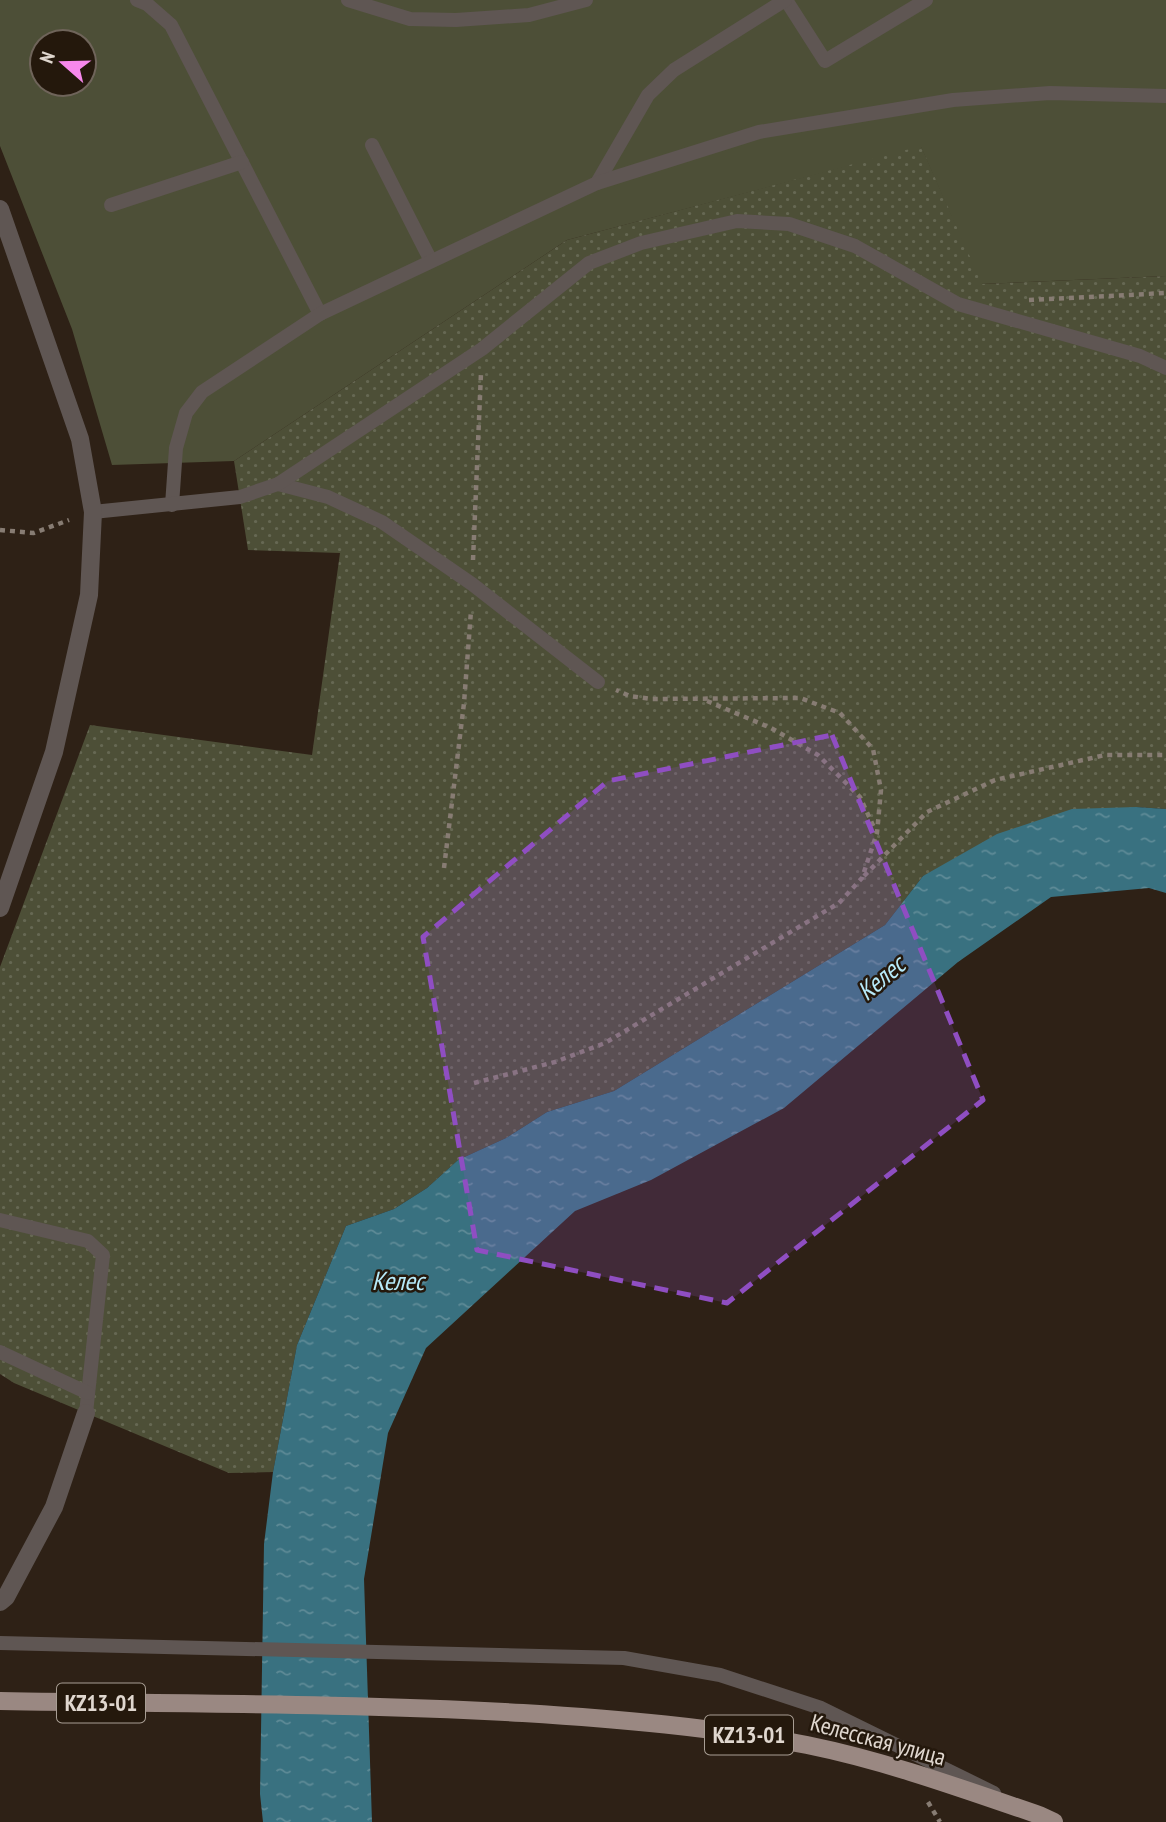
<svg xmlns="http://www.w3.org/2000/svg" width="1166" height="1822" font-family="'PT Sans Narrow',sans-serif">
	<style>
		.grass { fill: #4d4f37; fill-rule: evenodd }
		.park { fill: url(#park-dots) }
		.water { fill: url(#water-ripples) }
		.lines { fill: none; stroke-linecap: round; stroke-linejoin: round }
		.path { stroke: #877c73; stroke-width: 4.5; stroke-dasharray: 5 5; stroke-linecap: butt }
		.service { stroke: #5f5653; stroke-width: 14 }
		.minor { stroke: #5f5653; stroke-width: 18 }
		.primary { stroke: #9a8882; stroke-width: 18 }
		.marked { fill: #8f4ec2; fill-opacity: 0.2; stroke: #8f4ec2; stroke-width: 5; stroke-dasharray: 14 9; stroke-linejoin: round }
		.labels { text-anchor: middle; stroke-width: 5; stroke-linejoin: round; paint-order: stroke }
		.shield { fill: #24180c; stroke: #a89e94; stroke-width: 2 }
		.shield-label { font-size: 23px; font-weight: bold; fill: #e0d7cf }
		.street-label { font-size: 24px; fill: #e0d7cf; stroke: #24180c }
		.water-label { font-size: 26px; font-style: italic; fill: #b7eaf9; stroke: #24180c }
	</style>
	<defs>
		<pattern id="park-dots" width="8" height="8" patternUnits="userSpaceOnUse" patternTransform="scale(1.75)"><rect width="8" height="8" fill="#4d4f37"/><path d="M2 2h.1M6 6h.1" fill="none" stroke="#666853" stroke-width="1.8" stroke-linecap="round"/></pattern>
		<pattern id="water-ripples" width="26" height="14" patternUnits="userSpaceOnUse" patternTransform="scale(1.75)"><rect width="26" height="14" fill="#397180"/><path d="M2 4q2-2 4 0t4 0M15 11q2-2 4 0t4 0" fill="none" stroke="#5f8b97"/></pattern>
	</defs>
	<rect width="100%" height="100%" fill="#2e2116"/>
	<!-- grass -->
	<path class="grass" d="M 0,0 L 1166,0 L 1166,276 L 981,284 L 921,147 L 567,240 L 234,461 L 112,465 L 72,329 L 0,146 ZM 42,42 L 84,42 L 84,84 L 42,84 Z"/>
	<!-- park -->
	<path class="park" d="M 921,146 L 982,284 L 1166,276 L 1166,809 L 1136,807 L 923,876 L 885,925 L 614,1091 L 547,1112 L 506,1138 L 458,1160 L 427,1188 L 394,1209 L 346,1226 L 297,1345 L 273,1472 L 229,1473 L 14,1383 L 0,1374 L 0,967 L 90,725 L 312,755 L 340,553 L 248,550 L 234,461 L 567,240 Z"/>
	<!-- water -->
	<path class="water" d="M 1136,807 L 1166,809 L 1166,893 L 1149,888 L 1051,897 L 958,962 L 784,1108 L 651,1180 L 575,1211 L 426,1348 L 388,1433 L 364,1579 L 372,1822 L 263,1822 L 260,1794 L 264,1544 L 273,1472 L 297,1345 L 346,1226 L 394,1209 L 427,1188 L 458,1160 L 506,1138 L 547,1112 L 614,1091 L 885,925 L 923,876 L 997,834 L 1072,809 Z"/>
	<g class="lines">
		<!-- path -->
		<g class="path">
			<path d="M 1029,300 L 1166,293"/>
			<path d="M 0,530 L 34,533 L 69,520"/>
			<path d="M 473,560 L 481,373"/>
			<path d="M 707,701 L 771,728 L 818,755 L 860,797 L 876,832"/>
			<path d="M 444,868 L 464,703 L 471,611"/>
			<path d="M 864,876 L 927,812 L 995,780 L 1105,755 L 1166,755"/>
			<path d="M 474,1083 L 555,1062 L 605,1043 L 839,903 L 862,878 L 877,833 L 881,790 L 873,749 L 840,713 L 800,698 L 651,699 L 630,696 L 616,690"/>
			<path d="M 928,1802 L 940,1822"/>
		</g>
		<!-- service -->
		<g class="service">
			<path d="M 137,0 L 147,4 L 171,25 L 320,314"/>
			<path d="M 348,0 L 410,19 L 456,20 L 529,15 L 586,0"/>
			<path d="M 786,0 L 825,61 L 926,0"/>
			<path d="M 372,145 L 431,261"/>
			<path d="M 597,183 L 648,95 L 674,70 L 785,0"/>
			<path d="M 111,205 L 242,162"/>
			<path d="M 278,484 L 328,497 L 382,522 L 472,584 L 598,682"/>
			<path d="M 172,505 L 176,448 L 186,413 L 202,392 L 320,314 L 597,183 L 759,132 L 953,100 L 1050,93 L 1166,96"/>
			<path d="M 93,512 L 240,497 L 278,484 L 482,349 L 589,263 L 641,243 L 737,221 L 789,224 L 855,246 L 958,304 L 1140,356 L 1166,368"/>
			<path d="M 0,1220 L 88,1241 L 103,1255 L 86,1413"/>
			<path d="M 0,1352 L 88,1393"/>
			<path d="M 0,1643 L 624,1658 L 720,1675 L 821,1708 L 994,1793"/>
		</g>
		<!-- minor -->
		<g class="minor">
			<path d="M 0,209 L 80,439 L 93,512 L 89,595 L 54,752 L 0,908"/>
			<path d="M 0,1602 L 6,1597 L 54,1507 L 86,1413"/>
		</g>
		<!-- primary -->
		<path class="primary" d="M 0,1701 C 174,1704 349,1703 523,1713 C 618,1719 713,1727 807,1745 C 886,1761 963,1789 1039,1815 L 1054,1822"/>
	</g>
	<!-- marked area -->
	<path class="marked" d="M 832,735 L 983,1100 L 727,1303 L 477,1250 L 423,937 L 608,781 Z"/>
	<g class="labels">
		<!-- shield labels -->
		<g class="shield">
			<rect x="57" y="1683.5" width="88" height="39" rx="5"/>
			<rect x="705" y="1715.5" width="88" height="39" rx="5"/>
		</g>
		<g class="shield-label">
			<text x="101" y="1711">KZ13-01</text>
			<text x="749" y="1743">KZ13-01</text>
		</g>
		<!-- street labels -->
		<g class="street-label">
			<text transform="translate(878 1740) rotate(15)" y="8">Келесская улица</text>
		</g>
		<!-- water labels -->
		<g class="water-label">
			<text transform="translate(881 978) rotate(-40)" y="9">Келес</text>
			<text x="398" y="1290">Келес</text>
		</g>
	</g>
	<!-- north arrow -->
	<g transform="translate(63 63) rotate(290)"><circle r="33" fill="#24180c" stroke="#6f645a" stroke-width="2"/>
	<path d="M0-5L12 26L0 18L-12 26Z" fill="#f788ec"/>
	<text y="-10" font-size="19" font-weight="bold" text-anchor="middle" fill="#e0d7cf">N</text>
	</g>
</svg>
